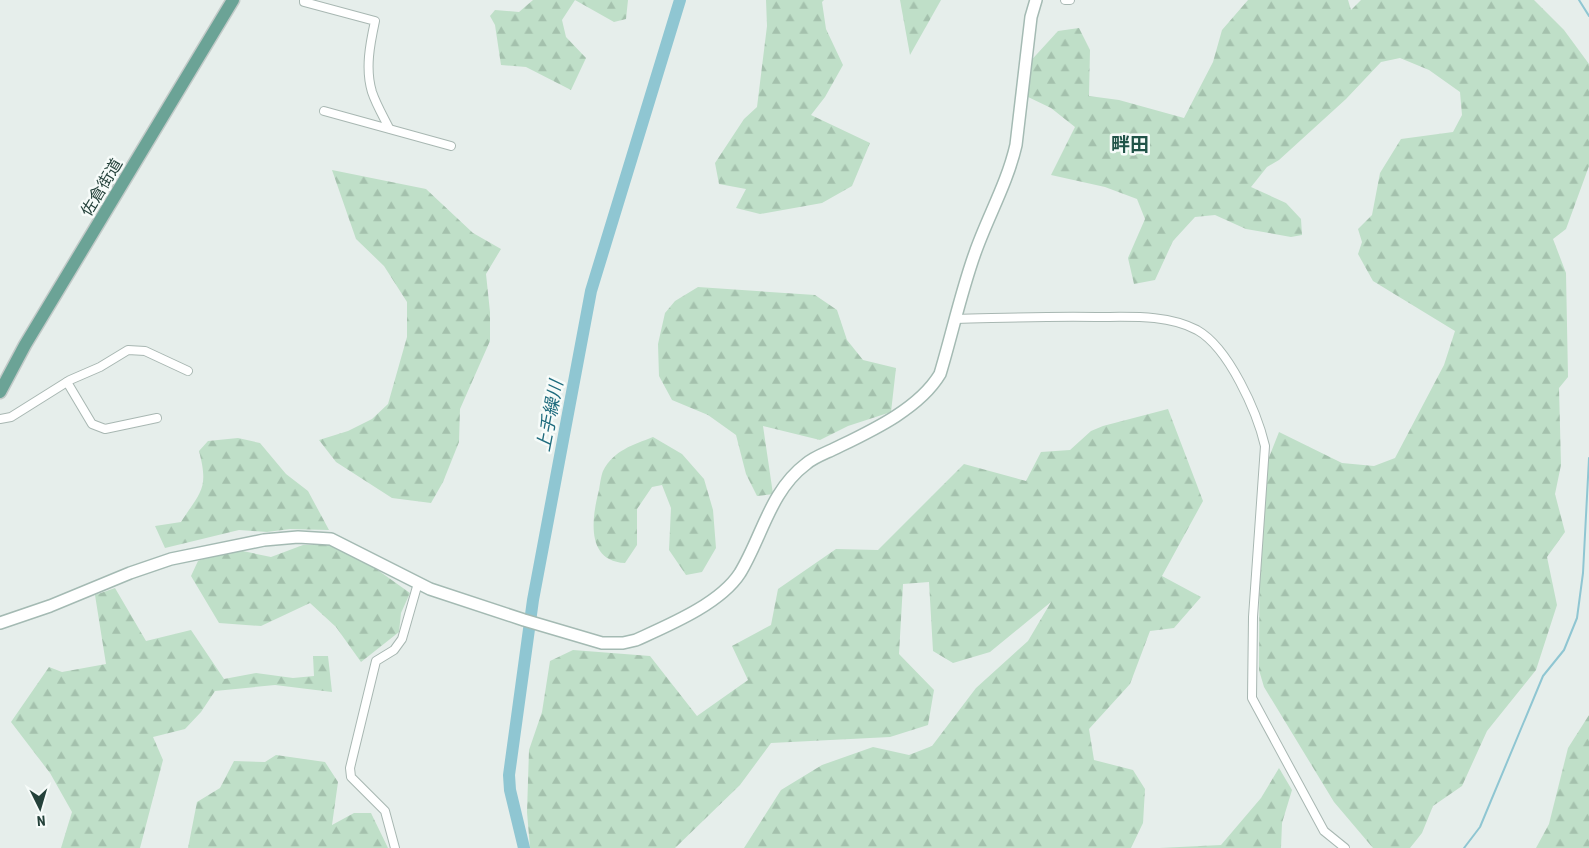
<svg xmlns="http://www.w3.org/2000/svg" width="1589" height="848" font-family="'Roboto Condensed','Noto Sans JP',sans-serif">
	<style>
		.forest { fill: url(#forest-firs) }
		.lines { fill: none; stroke-linecap: round; stroke-linejoin: round }
		.stream { stroke: #8fc6d2; stroke-width: 2 }
		.river { stroke: #8fc6d2; stroke-width: 12 }
		.street-casing { stroke: #a8b7b2; stroke-width: 10 }
		.secondary-casing { stroke: #a4bab3; stroke-width: 14 }
		.primary-casing { stroke: #c2cac8; stroke-width: 15 }
		.street { stroke: #fff; stroke-width: 8 }
		.secondary { stroke: #fff; stroke-width: 11 }
		.primary { stroke: #6ba396; stroke-width: 12 }
		.labels { text-anchor: middle; stroke-width: 5; stroke-linejoin: round; paint-order: stroke }
		.street-label { font-size: 16px; fill: #24413a; stroke: #f6fbf9 }
		.water-label { font-size: 18px; font-style: italic; fill: #1e6b7d; stroke: #f6fbf9 }
		.quarter-label { font-size: 19px; font-weight: bold; fill: #205348; stroke: #f6fbf9 }
	</style>
	<defs>
		<pattern id="forest-firs" width="22" height="20" patternUnits="userSpaceOnUse" patternTransform="scale(1.25)"><rect width="22" height="20" fill="#bfdfc8"/><path d="M5 1l3.5 6h-7zM16 11l3.5 6h-7z" fill="#a4c1ad"/></pattern>
	</defs>
	<rect width="100%" height="100%" fill="#e6eeeb"/>
	<!-- forest -->
	<g class="forest">
		<path d="M 533,0 L 628,0 L 626,19 L 614,22 L 575,0 L 562,20 L 566,37 L 586,58 L 571,90 L 526,67 L 501,65 L 495,25 L 490,16 L 495,10 L 519,12 Z"/>
		<path d="M 766,0 L 824,0 L 822,2 L 826,29 L 843,65 L 825,97 L 811,115 L 870,143 L 852,186 L 822,203 L 760,214 L 736,208 L 746,189 L 719,184 L 715,163 L 744,119 L 757,107 L 767,26 Z"/>
		<path d="M 900,0 L 941,0 L 910,55 Z"/>
		<path d="M 1248,0 L 1348,0 L 1351,10 L 1361,0 L 1534,0 L 1564,30 L 1589,64 L 1589,166 L 1566,229 L 1553,239 L 1566,273 L 1568,377 L 1559,388 L 1561,465 L 1555,494 L 1565,532 L 1547,557 L 1557,605 L 1536,670 L 1487,731 L 1462,786 L 1433,806 L 1422,833 L 1410,848 L 1373,848 L 1334,802 L 1264,687 L 1259,670 L 1260,480 L 1279,432 L 1342,463 L 1374,466 L 1395,458 L 1444,365 L 1455,331 L 1373,281 L 1358,254 L 1362,242 L 1358,229 L 1372,215 L 1380,173 L 1401,139 L 1453,132 L 1462,115 L 1460,92 L 1429,70 L 1400,58 L 1381,62 L 1346,99 L 1279,160 L 1267,167 L 1251,187 L 1286,203 L 1301,219 L 1302,235 L 1291,237 L 1246,229 L 1215,215 L 1195,217 L 1173,241 L 1155,280 L 1134,284 L 1128,258 L 1145,219 L 1137,199 L 1105,187 L 1051,175 L 1075,127 L 1051,108 L 1026,96 L 1026,66 L 1058,31 L 1079,28 L 1090,50 L 1089,96 L 1119,100 L 1184,118 L 1213,62 L 1222,30 Z"/>
		<path d="M 332,170 L 426,189 L 473,233 L 501,249 L 486,274 L 490,312 L 490,341 L 460,409 L 459,442 L 443,482 L 431,503 L 392,498 L 336,462 L 319,440 L 348,431 L 372,419 L 388,404 L 407,337 L 407,302 L 384,266 L 356,239 Z"/>
		<path d="M 698,287 L 815,295 L 837,310 L 847,340 L 863,360 L 896,368 L 891,412 L 848,426 L 820,440 L 763,426 L 773,494 L 757,496 L 746,474 L 736,435 L 708,415 L 672,400 L 659,376 L 658,344 L 665,313 L 675,301 Z"/>
		<path d="M 1168,409 L 1203,501 L 1162,576 L 1201,597 L 1174,628 L 1150,631 L 1130,684 L 1089,729 L 1094,760 L 1133,770 L 1145,789 L 1143,823 L 1131,848 L 744,848 L 781,790 L 822,765 L 873,747 L 909,755 L 932,746 L 976,688 L 1028,641 L 1051,602 L 990,652 L 953,663 L 933,651 L 929,582 L 903,584 L 899,654 L 934,690 L 928,725 L 890,737 L 771,743 L 740,785 L 675,848 L 530,848 L 527,812 L 529,750 L 542,712 L 550,661 L 573,650 L 650,656 L 697,716 L 748,680 L 732,646 L 771,625 L 778,589 L 836,549 L 878,550 L 964,464 L 1026,481 L 1041,452 L 1070,450 L 1091,431 L 1103,426 Z"/>
		<path d="M 653,437 L 682,454 L 704,479 L 713,510 L 716,548 L 702,572 L 686,575 L 669,550 L 671,508 L 662,485 L 652,487 L 637,509 L 637,545 L 625,563 C 585,561 592,517 599,490 C 600,484 601,476 603,471 C 614,450 633,445 653,437 Z"/>
		<path d="M 238,438 L 260,443 L 286,474 L 308,491 L 329,530 L 290,529 L 267,532 L 239,530 L 165,548 L 155,526 L 181,522 C 201,491 209,489 199,451 L 208,441 Z"/>
		<path d="M 303,545 L 336,545 L 372,566 L 410,593 L 401,613 L 399,632 L 361,662 L 336,627 L 310,603 L 261,626 L 219,623 L 191,576 L 198,561 L 228,548 L 271,557 Z"/>
		<path d="M 115,588 L 146,641 L 191,630 L 224,679 L 256,673 L 293,678 L 314,676 L 313,656 L 328,656 L 332,692 L 275,685 L 215,691 L 201,712 L 185,729 L 153,737 L 163,760 L 140,848 L 61,848 L 72,812 L 50,773 L 11,722 L 49,667 L 62,672 L 106,664 L 95,595 Z"/>
		<path d="M 1589,715 L 1589,848 L 1536,848 L 1549,824 L 1568,748 Z"/>
		<path d="M 276,755 L 325,762 L 338,782 L 332,825 L 354,813 L 371,813 L 388,848 L 188,848 L 197,802 L 220,788 L 234,761 L 265,762 Z"/>
		<path d="M 1279,768 L 1292,790 L 1282,823 L 1281,848 L 1159,848 L 1221,845 L 1261,798 Z"/>
	</g>
	<g class="lines">
		<!-- stream -->
		<g class="stream">
			<path d="M 1579,0 L 1589,16"/>
			<path d="M 1464,848 L 1480,827 L 1543,676 L 1564,650 L 1577,618 L 1583,573 L 1589,458"/>
		</g>
		<!-- river -->
		<path class="river" d="M 524,848 L 510,790 L 509,775 L 533,600 L 591,291 L 680,0"/>
		<!-- street casing -->
		<g class="street-casing">
			<g id="street">
				<path d="M 304,0 L 304,2 L 375,21 C 370,44 365,69 372,92 C 376,104 383,116 389,128"/>
				<path d="M 1065,0 L 1070,0"/>
				<path d="M 324,111 L 451,146"/>
				<path d="M 956,319 C 1003,318 1049,316 1096,317 C 1129,317 1167,314 1197,330 C 1229,348 1257,412 1265,446 L 1253,617 L 1252,698 L 1324,831 L 1345,848"/>
				<path d="M 67,382 L 92,424 L 105,429 L 157,418"/>
				<path d="M 0,419 L 11,417 L 70,380 L 100,367 L 128,350 L 145,351 L 188,371"/>
				<path d="M 395,848 L 385,811 L 351,777 L 350,768 L 376,661 L 394,650 L 402,639 L 418,583"/>
			</g>
		</g>
		<!-- secondary casing -->
		<g class="secondary-casing">
			<path id="secondary" d="M 0,623 L 50,606 L 130,573 L 171,559 L 264,540 L 298,537 L 331,539 L 430,589 L 524,620 L 602,643 L 623,643 L 636,640 C 669,625 720,604 740,573 C 762,537 770,491 806,464 C 814,457 826,453 836,448 C 871,431 919,409 940,374 C 952,334 961,292 975,253 C 988,216 1007,184 1016,145 L 1031,17 L 1036,0"/>
		</g>
		<!-- primary casing -->
		<g class="primary-casing">
			<path id="primary" d="M 0,392 L 25,345 L 233,0"/>
		</g>
		<!-- street -->
		<use href="#street" class="street"/>
		<!-- secondary -->
		<use href="#secondary" class="secondary"/>
		<!-- primary -->
		<use href="#primary" class="primary"/>
	</g>
	<g class="labels">
		<!-- street labels -->
		<g class="street-label">
			<text transform="translate(101 187) rotate(-59)" y="6">佐倉街道</text>
		</g>
		<!-- water labels -->
		<g class="water-label">
			<text transform="translate(550 416) rotate(-79)" y="6">上手繰川</text>
		</g>
		<!-- quarter labels -->
		<g class="quarter-label">
			<text x="1130" y="151">畔田</text>
		</g>
	</g>
	<!-- north arrow -->
	<g transform="translate(40 808) rotate(175)" stroke="#f6fbf9" stroke-width="4" paint-order="stroke">
	<path d="M0-4L9 19L0 12L-9 19Z" fill="#24413a"/>
	<text y="-8" font-size="14" font-weight="bold" text-anchor="middle" fill="#24413a">N</text>
	</g>
</svg>
